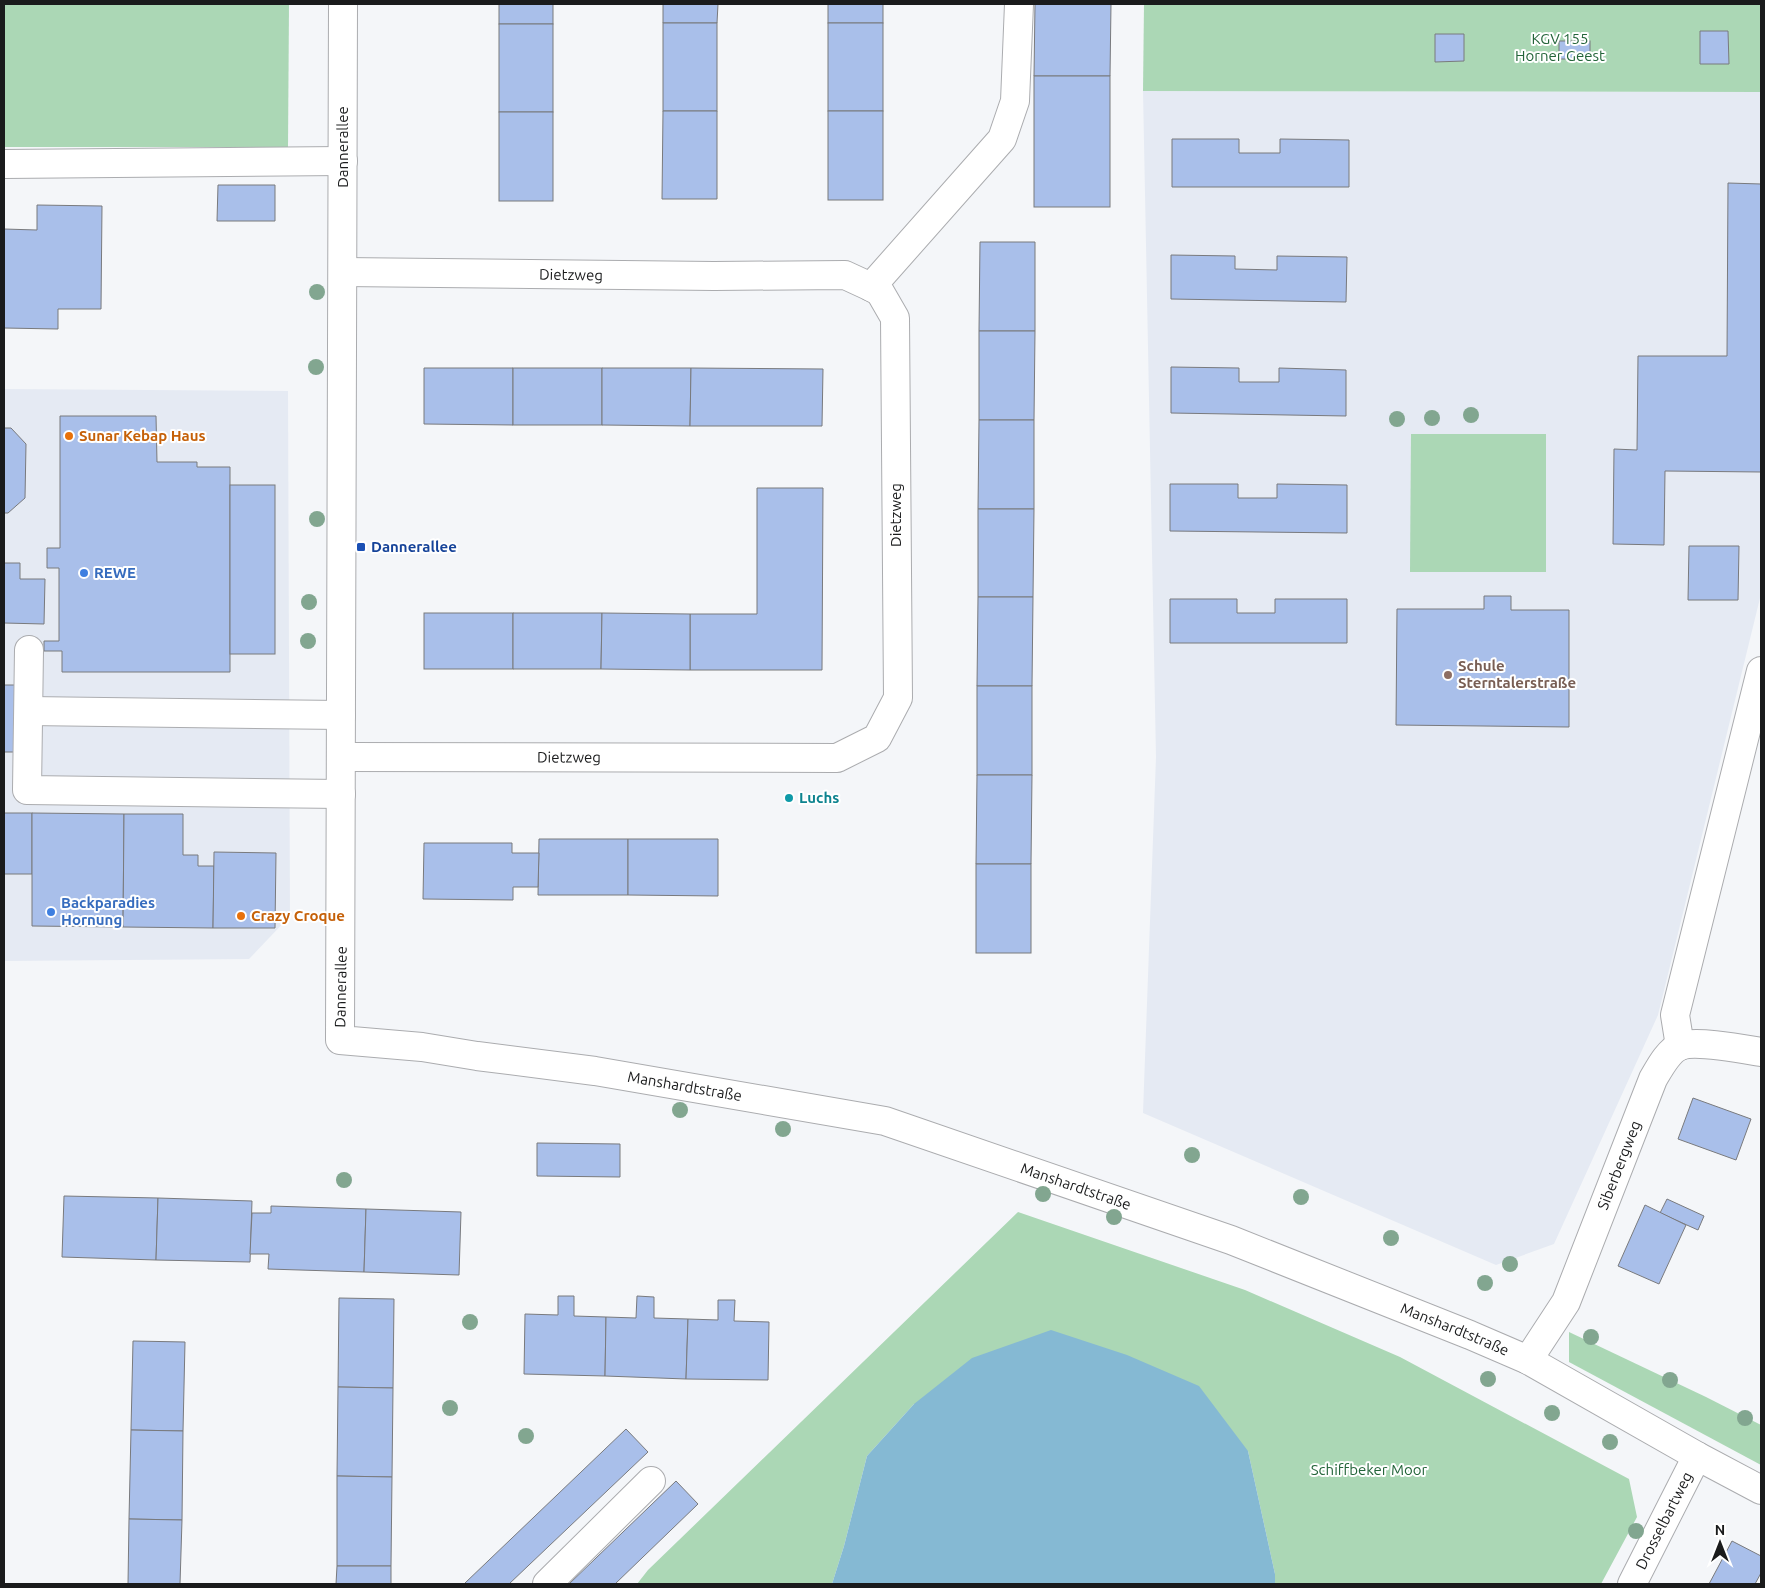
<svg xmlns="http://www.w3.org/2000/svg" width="1765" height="1588" font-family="Ubuntu,sans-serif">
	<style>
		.built { fill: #e5eaf3 }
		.green { fill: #abd7b5 }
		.water { fill: #85b9d3 }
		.building { fill: #a9bfea; stroke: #797a7d }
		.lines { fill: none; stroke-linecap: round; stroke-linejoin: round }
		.minor-casing { stroke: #abacaf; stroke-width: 30 }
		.minor { stroke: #fff; stroke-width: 28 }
		.tree { fill: #82a690 }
		.food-dot { fill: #e8710a; stroke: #fff; stroke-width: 2 }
		.transit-dot { fill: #1a4fb4; stroke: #fff; stroke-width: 2 }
		.shop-dot { fill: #3f7fe0; stroke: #fff; stroke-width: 2 }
		.education-dot { fill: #8d6e63; stroke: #fff; stroke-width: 2 }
		.culture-dot { fill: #0f9aa8; stroke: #fff; stroke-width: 2 }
		.labels { text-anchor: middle; stroke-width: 4; stroke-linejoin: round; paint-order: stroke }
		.park-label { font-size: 15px; fill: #24653a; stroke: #fff }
		.street-label { font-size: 15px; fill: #1a1b1c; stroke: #fff }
		.food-label { font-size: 15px; font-weight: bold; fill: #c56008; stroke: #fff; text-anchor: start }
		.transit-label { font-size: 15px; font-weight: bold; fill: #164399; stroke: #fff; text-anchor: start }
		.shop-label { font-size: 15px; font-weight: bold; fill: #366cbe; stroke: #fff; text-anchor: start }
		.education-label { font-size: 15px; font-weight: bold; fill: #785e54; stroke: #fff; text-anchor: start }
		.culture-label { font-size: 15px; font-weight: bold; fill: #0d838f; stroke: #fff; text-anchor: start }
	</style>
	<rect width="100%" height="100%" fill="#f4f6f9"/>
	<!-- built -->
	<g class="built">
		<path d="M 1143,91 L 1761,92 L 1761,594 L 1658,1015 L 1554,1244 L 1496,1265 L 1143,1113 L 1156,757 Z"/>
		<path d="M 4,389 L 288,391 L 290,916 L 249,959 L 4,961 Z"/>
	</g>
	<!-- green -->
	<g class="green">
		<path d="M 4,4 L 289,4 L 288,147 L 4,147 Z"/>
		<path d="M 1144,4 L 1761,4 L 1761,92 L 1143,91 Z"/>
		<path d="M 1411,434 L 1546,434 L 1546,572 L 1410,572 Z"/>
		<path d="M 1018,1212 L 1245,1290 L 1400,1357 L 1629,1479 L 1637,1517 L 1601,1584 L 1275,1584 L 1275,1574 L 1248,1451 L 914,1404 L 867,1456 L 844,1546 L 832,1584 L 637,1584 L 648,1570 Z"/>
		<path d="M 1569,1332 L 1706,1397 L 1761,1425 L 1761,1465 L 1569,1362 Z"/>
	</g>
	<!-- water -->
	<path class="water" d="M 1051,1330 L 1127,1355 L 1199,1386 L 1248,1451 L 1275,1574 L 1275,1584 L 832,1584 L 844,1546 L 867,1456 L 914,1404 L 972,1358 Z"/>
	<!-- building -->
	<g class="building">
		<rect x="499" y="4" width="54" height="20"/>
		<path d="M 663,4 L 718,4 L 717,23 L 663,23 Z"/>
		<rect x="828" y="4" width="55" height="19"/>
		<path d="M 1035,4 L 1111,4 L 1110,76 L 1034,76 Z"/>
		<rect x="663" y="23" width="54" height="88"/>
		<rect x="828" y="23" width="55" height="88"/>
		<rect x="499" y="24" width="54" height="88"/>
		<path d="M 1700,31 L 1728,31 L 1729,64 L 1700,64 Z"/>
		<path d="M 1435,34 L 1464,34 L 1464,61 L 1435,62 Z"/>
		<rect x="1559" y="41" width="31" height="18"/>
		<rect x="1034" y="76" width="76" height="131"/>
		<path d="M 663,111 L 717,111 L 717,199 L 662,199 Z"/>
		<rect x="828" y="111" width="55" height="89"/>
		<rect x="499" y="112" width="54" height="89"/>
		<path d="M 1172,139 L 1239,139 L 1239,153 L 1280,153 L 1280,139 L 1349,140 L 1349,187 L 1172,187 Z"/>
		<path d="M 1728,183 L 1761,184 L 1761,472 L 1665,471 L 1664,545 L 1613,544 L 1614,449 L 1637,450 L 1638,356 L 1727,356 Z"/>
		<path d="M 218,185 L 275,185 L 275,221 L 217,221 Z"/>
		<path d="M 37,205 L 102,206 L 101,309 L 58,309 L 58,329 L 4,328 L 4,229 L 37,230 Z"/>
		<path d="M 980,242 L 1035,242 L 1035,331 L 979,331 Z"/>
		<path d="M 1171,255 L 1235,256 L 1235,269 L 1277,270 L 1277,256 L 1347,257 L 1346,302 L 1171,299 Z"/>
		<path d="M 979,331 L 1035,331 L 1034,420 L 979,420 Z"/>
		<path d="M 1171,367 L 1239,368 L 1239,382 L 1279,382 L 1279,368 L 1346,370 L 1346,416 L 1171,413 Z"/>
		<path d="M 424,368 L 513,368 L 513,425 L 424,424 Z"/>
		<rect x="513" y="368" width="89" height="57"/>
		<path d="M 602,368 L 691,368 L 690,426 L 602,425 Z"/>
		<path d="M 691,368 L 823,369 L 822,426 L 690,426 Z"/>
		<path d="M 60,416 L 156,416 L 157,462 L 197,462 L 197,467 L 230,467 L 230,672 L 62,672 L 62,651 L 44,651 L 44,641 L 59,641 L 59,568 L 47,568 L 47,548 L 60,548 Z"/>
		<path d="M 979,420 L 1034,420 L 1034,509 L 978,509 Z"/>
		<path d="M 4,428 L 11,428 L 26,444 L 25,498 L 8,513 L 4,513 Z"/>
		<path d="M 1170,484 L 1238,484 L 1238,498 L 1277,498 L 1277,484 L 1347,485 L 1347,533 L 1170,531 Z"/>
		<rect x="230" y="485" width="45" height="169"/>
		<path d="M 757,488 L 823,488 L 822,670 L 690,670 L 690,614 L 757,614 Z"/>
		<path d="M 978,509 L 1034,509 L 1033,597 L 978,597 Z"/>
		<path d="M 1689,546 L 1739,546 L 1738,600 L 1688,600 Z"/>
		<path d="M 4,563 L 20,563 L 20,579 L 45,579 L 44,624 L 4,623 Z"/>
		<path d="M 1484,596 L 1511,596 L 1511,610 L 1569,610 L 1569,727 L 1396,725 L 1397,609 L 1484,609 Z"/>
		<path d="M 978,597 L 1033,597 L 1032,686 L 977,686 Z"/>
		<path d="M 1170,599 L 1237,599 L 1237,613 L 1275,613 L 1275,599 L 1347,599 L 1347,643 L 1170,643 Z"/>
		<rect x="424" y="613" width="89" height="56"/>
		<path d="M 513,613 L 602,613 L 601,669 L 513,669 Z"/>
		<path d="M 602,613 L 690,614 L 690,670 L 601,669 Z"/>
		<path d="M 4,685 L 17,685 L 16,752 L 4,752 Z"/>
		<rect x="977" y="686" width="55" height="89"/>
		<path d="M 977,775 L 1032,775 L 1031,864 L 976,864 Z"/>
		<rect x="4" y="813" width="28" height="61"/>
		<path d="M 32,813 L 124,814 L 123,927 L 32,926 Z"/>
		<path d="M 124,814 L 183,814 L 183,855 L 198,855 L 198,866 L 214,866 L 213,928 L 123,927 Z"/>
		<path d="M 539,839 L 628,839 L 628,895 L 538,895 Z"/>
		<path d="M 628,839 L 718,839 L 718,896 L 628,895 Z"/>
		<path d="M 424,843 L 512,843 L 512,853 L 539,853 L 538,887 L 513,887 L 513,900 L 423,899 Z"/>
		<path d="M 214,852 L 276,853 L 275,928 L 213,928 Z"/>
		<rect x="976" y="864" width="55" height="89"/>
		<path d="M 1693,1098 L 1751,1119 L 1736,1160 L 1678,1139 Z"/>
		<path d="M 537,1143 L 620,1144 L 620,1177 L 537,1176 Z"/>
		<path d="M 64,1196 L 158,1198 L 156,1260 L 62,1257 Z"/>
		<path d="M 158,1198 L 252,1201 L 250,1262 L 156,1260 Z"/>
		<path d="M 1667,1199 L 1704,1216 L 1698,1230 L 1660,1213 Z"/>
		<path d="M 1645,1205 L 1686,1225 L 1659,1284 L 1618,1266 Z"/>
		<path d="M 271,1206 L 366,1209 L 364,1272 L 268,1269 L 269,1254 L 250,1254 L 252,1213 L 271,1213 Z"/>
		<path d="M 366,1209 L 461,1212 L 459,1275 L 364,1272 Z"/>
		<path d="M 558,1296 L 574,1296 L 574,1316 L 606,1317 L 605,1376 L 524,1374 L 525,1314 L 558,1315 Z"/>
		<path d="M 637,1296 L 654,1297 L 654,1318 L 688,1319 L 686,1379 L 605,1376 L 606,1317 L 636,1318 Z"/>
		<path d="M 339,1298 L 394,1299 L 393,1388 L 338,1387 Z"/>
		<path d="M 718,1300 L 735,1300 L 734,1321 L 769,1322 L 768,1380 L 686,1379 L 688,1319 L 718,1320 Z"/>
		<path d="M 133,1341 L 185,1342 L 183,1431 L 131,1430 Z"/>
		<path d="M 338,1387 L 393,1388 L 392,1477 L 337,1476 Z"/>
		<path d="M 626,1429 L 648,1452 L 509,1584 L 466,1584 L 465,1583 Z"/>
		<path d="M 131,1430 L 183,1431 L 182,1520 L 129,1519 Z"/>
		<path d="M 337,1476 L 392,1477 L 391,1566 L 337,1566 Z"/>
		<path d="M 676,1481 L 698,1504 L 615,1584 L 569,1584 Z"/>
		<path d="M 129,1519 L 182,1520 L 180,1584 L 128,1584 Z"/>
		<path d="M 1732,1541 L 1761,1556 L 1761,1573 L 1755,1584 L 1709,1584 Z"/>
		<path d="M 337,1566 L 391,1566 L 391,1584 L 336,1584 Z"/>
	</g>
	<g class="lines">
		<!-- minor casing -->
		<g class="minor-casing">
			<g id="minor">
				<path id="s1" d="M 343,4 L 340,1040 L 422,1047 L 477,1056 L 595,1071 L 885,1121 L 1231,1240 L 1470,1335 L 1528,1360 L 1697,1456 L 1761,1490"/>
				<path d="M 4,164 L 343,161"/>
				<path d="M 871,287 L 1002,139 L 1015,101 L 1019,4"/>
				<path d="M 29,650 L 27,790 L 341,794"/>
				<path d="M 29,711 L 341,715"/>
				<path id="s2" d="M 341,757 L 837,758 L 877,738 L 898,698 L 895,318 L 880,292 L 871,287 L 845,275 L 714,276 L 343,272"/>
				<path d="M 1680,1046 L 1675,1015 L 1761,671"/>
				<path id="s3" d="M 1528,1360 L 1566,1302 L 1653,1079 C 1659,1069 1668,1051 1680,1046 C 1695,1040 1743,1049 1761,1052"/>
				<path d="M 547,1584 L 651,1481"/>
				<path id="s4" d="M 1632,1584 L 1697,1456"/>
			</g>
		</g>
		<!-- minor -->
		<use href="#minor" class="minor"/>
	</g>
	<!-- trees -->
	<g class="tree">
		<circle cx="317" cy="292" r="8"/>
		<circle cx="316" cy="367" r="8"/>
		<circle cx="1471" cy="415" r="8"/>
		<circle cx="1432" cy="418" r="8"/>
		<circle cx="1397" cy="419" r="8"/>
		<circle cx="317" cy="519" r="8"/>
		<circle cx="309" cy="602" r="8"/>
		<circle cx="308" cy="641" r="8"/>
		<circle cx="680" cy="1110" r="8"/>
		<circle cx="783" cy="1129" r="8"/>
		<circle cx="1192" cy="1155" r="8"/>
		<circle cx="344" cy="1180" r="8"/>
		<circle cx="1043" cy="1194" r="8"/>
		<circle cx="1301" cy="1197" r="8"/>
		<circle cx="1114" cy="1217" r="8"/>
		<circle cx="1391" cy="1238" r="8"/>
		<circle cx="1510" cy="1264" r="8"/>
		<circle cx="1485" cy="1283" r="8"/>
		<circle cx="470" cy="1322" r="8"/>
		<circle cx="1591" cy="1337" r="8"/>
		<circle cx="1488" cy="1379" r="8"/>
		<circle cx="1670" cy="1380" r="8"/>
		<circle cx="450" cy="1408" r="8"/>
		<circle cx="1552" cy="1413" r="8"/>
		<circle cx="1745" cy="1418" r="8"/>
		<circle cx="526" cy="1436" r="8"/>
		<circle cx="1610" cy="1442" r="8"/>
		<circle cx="1636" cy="1531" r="8"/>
	</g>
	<!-- markers -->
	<g class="food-dot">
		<circle cx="69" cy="436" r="5"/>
		<circle cx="241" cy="916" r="5"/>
	</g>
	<rect class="transit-dot" x="356" y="542" width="10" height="10" rx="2.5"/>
	<g class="shop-dot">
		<circle cx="84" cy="573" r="5"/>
		<circle cx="51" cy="912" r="5"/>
	</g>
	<circle class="education-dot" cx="1448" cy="675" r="5"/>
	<circle class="culture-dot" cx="789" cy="798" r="5"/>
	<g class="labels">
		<!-- park labels -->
		<g class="park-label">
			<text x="1560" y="44">KGV 155<tspan x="1560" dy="17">Horner Geest</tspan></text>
			<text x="1369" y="1475">Schiffbeker Moor</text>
		</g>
		<!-- street labels -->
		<g class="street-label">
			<text transform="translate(343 147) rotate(-90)" y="5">Dannerallee</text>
			<text transform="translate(571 275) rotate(1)" y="5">Dietzweg</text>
			<text transform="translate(896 515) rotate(-90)" y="5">Dietzweg</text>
			<text dy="5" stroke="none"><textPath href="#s2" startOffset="228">Dietzweg</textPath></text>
			<text transform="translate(341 987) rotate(-89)" y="5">Dannerallee</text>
			<text dy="5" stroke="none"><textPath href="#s1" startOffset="1384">Manshardtstraße</textPath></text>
			<text dy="5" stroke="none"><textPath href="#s3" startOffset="216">Siberbergweg</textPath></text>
			<text dy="5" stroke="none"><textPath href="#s1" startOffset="1789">Manshardtstraße</textPath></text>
			<text dy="5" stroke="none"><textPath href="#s1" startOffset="2194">Manshardtstraße</textPath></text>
			<text dy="5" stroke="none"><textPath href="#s4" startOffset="71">Drosselbartweg</textPath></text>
		</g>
		<!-- food labels -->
		<g class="food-label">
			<text x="79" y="441">Sunar Kebap Haus</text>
			<text x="251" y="921">Crazy Croque</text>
		</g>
		<!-- transit labels -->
		<g class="transit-label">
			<text x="371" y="552">Dannerallee</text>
		</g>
		<!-- shop labels -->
		<g class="shop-label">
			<text x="94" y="578">REWE</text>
			<text x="61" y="908">Backparadies<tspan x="61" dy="17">Hornung</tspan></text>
		</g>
		<!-- education labels -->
		<g class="education-label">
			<text x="1458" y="671">Schule<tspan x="1458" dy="17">Sterntalerstraße</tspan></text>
		</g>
		<!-- culture labels -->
		<g class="culture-label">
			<text x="799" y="803">Luchs</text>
		</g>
	</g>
	<!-- border -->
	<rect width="1765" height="1588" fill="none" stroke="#1a1b1c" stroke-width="10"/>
	<!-- north arrow -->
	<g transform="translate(1720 1543)" stroke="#ffffff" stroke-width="4" paint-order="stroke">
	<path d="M0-4L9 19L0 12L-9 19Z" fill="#1a1b1c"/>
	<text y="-8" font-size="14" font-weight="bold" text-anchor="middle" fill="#1a1b1c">N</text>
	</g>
</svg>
